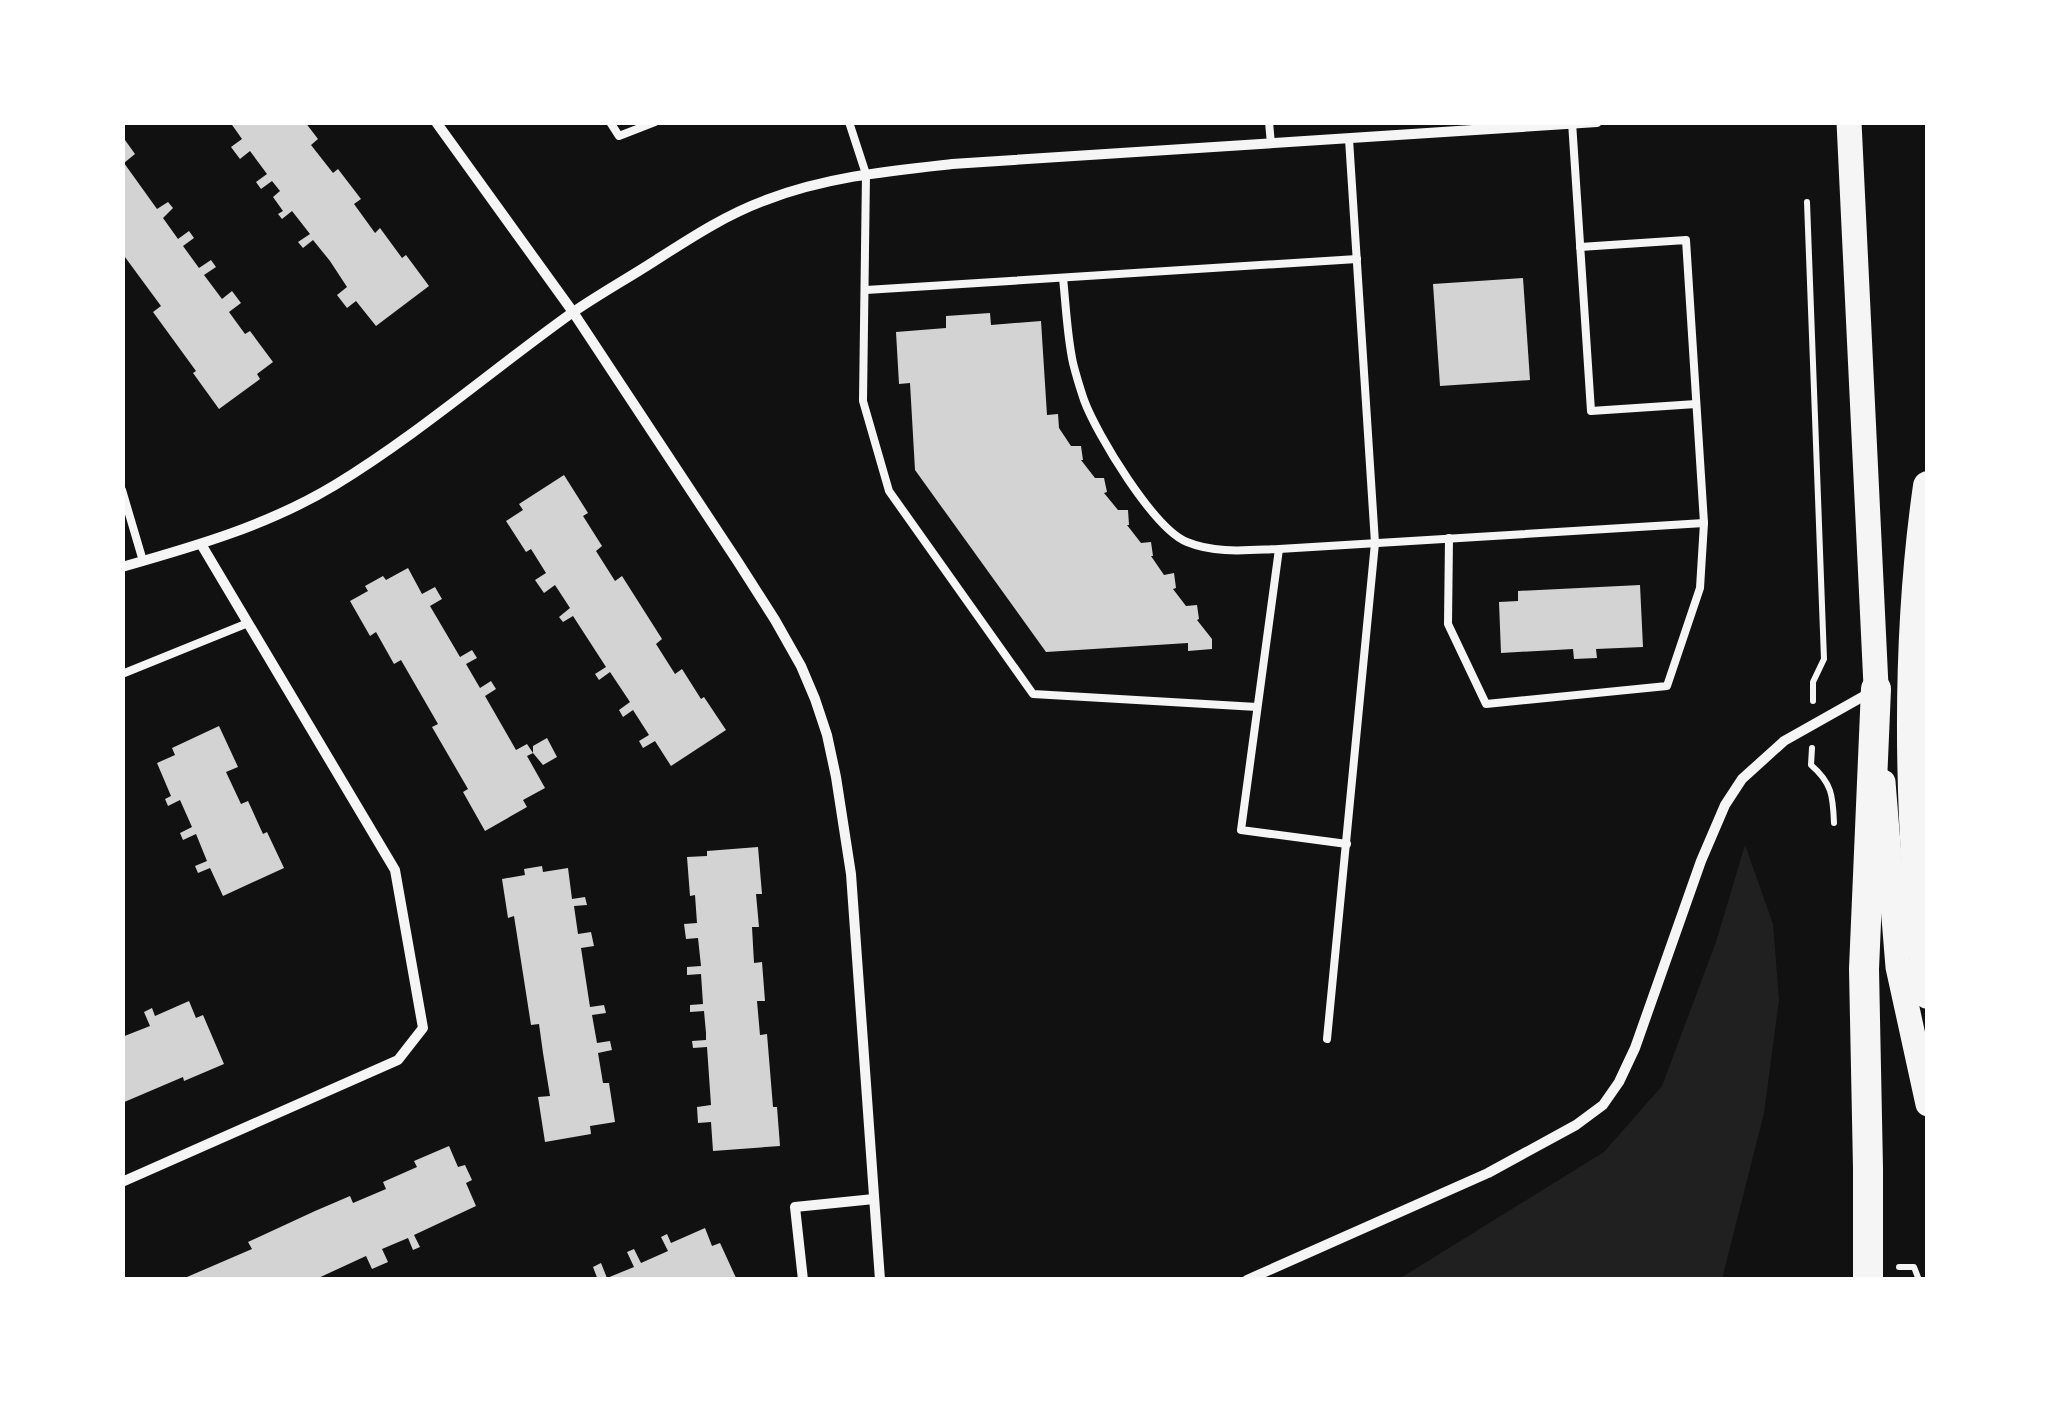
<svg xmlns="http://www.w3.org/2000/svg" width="2050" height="1402" font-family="'Public Sans',sans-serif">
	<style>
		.green { fill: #202020 }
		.building { fill: #d3d3d3 }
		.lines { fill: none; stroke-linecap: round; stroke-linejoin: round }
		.path { stroke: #f5f5f5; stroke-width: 6 }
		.service { stroke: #f5f5f5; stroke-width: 8 }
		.minor { stroke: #f5f5f5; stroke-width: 10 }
		.primary { stroke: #f5f5f5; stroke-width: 25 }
		.motorway { stroke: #f5f5f5; stroke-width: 30 }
	</style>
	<rect width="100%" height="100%" fill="#111"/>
	<!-- green -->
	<path class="green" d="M 1745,845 L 1773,924 L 1779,1000 L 1764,1113 L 1722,1279 L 1399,1279 L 1604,1152 L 1662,1086 L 1716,942 Z"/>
	<!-- building -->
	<g class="building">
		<path d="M 230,122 L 305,122 L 318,139 L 311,145 L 333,173 L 338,169 L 361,199 L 354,204 L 375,233 L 380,228 L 402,258 L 406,255 L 429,286 L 376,326 L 356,301 L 347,308 L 337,295 L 347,287 L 330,261 L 313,240 L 303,248 L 298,242 L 310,234 L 292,211 L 282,219 L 278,214 L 283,211 L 273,197 L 280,191 L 272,181 L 261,189 L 256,182 L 267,174 L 250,151 L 240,159 L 231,147 L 242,139 Z"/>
		<path d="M 125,140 L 135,154 L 124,163 L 157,209 L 168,202 L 173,208 L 163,218 L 178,239 L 189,231 L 194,238 L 183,246 L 199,268 L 211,260 L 216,267 L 204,275 L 222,299 L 232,291 L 241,303 L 229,312 L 245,334 L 250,331 L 273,362 L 257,374 L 260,379 L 219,409 L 193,373 L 196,371 L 153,312 L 161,306 L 122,253 L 122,142 Z"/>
		<path d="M 1523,278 L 1530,380 L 1440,386 L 1433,284 Z"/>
		<path d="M 990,313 L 991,325 L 1041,321 L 1047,415 L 1058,414 L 1059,428 L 1071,446 L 1081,446 L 1083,460 L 1081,460 L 1095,478 L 1104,478 L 1107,492 L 1104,493 L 1118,510 L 1128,510 L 1129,525 L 1127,525 L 1141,543 L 1151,542 L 1153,556 L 1151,556 L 1164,575 L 1174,573 L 1176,588 L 1173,589 L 1186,606 L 1197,605 L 1199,619 L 1197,620 L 1212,639 L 1212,649 L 1188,651 L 1188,643 L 1046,652 L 915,470 L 910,383 L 899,384 L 896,332 L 946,328 L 946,316 Z"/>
		<path d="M 564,475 L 588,513 L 583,516 L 602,546 L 596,551 L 615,581 L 622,576 L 662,639 L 656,644 L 675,674 L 682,669 L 701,699 L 704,697 L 726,730 L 671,766 L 655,741 L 643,748 L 639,741 L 649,735 L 633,710 L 623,717 L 619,710 L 630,702 L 610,672 L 599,680 L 595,674 L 606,667 L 573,616 L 563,622 L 559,617 L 570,608 L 555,585 L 544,593 L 535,580 L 546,573 L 531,549 L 526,552 L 506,521 L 523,510 L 519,504 Z"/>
		<path d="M 408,568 L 422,594 L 435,587 L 439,594 L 442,599 L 430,606 L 460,657 L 472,650 L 477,658 L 466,664 L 480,688 L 491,681 L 496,689 L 485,696 L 516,750 L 527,744 L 533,753 L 527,756 L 545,788 L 523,800 L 527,807 L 485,831 L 463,792 L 468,789 L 432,727 L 438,724 L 401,660 L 394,664 L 376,632 L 370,636 L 350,601 L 368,591 L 365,586 L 383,576 L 386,580 Z"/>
		<path d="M 1640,585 L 1643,647 L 1596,649 L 1597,658 L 1574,659 L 1573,649 L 1501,653 L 1499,602 L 1518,601 L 1518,591 Z"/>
		<path d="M 219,726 L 238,767 L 226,772 L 241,804 L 248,801 L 263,834 L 267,832 L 284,868 L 223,896 L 210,868 L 198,873 L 195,866 L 207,861 L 196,834 L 183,840 L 180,833 L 192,827 L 180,800 L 168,806 L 165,799 L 171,796 L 157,763 L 175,755 L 172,748 Z"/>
		<path d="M 547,738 L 557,757 L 543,765 L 533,753 L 533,746 Z"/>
		<path d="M 758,847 L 762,894 L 756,894 L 759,927 L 752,927 L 754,963 L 762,962 L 765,1001 L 757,1001 L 760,1035 L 767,1034 L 773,1107 L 777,1107 L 780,1146 L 713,1151 L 711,1122 L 698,1123 L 697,1107 L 711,1105 L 707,1047 L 693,1048 L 692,1041 L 706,1040 L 706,1033 L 704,1011 L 690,1012 L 690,1005 L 703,1004 L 701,974 L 687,975 L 687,967 L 701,966 L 698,938 L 686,939 L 684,924 L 697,923 L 695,895 L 690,896 L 687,857 L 707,856 L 707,851 Z"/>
		<path d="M 542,866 L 543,872 L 568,868 L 572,899 L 585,897 L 587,905 L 574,906 L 578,934 L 591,932 L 594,946 L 581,948 L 590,1007 L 604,1005 L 606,1013 L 592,1015 L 597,1043 L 610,1041 L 612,1050 L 598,1053 L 603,1083 L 609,1083 L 615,1122 L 590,1126 L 591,1134 L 545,1142 L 538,1097 L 550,1096 L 543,1053 L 539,1024 L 531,1025 L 514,916 L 508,918 L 502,879 L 525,875 L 524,869 Z"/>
		<path d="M 189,1001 L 196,1018 L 203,1015 L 224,1064 L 184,1081 L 183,1077 L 122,1103 L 122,1037 L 150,1026 L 144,1012 L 152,1008 L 155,1016 Z"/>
		<path d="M 449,1146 L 458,1167 L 465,1165 L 472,1180 L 466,1183 L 476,1206 L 414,1235 L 420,1247 L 413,1250 L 408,1238 L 382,1249 L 388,1262 L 372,1269 L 366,1256 L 314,1280 L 180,1280 L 252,1249 L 248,1242 L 315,1211 L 350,1196 L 353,1203 L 386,1189 L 383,1182 L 417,1167 L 414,1161 Z"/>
		<path d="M 705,1228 L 712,1246 L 720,1243 L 737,1280 L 598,1280 L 593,1267 L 601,1263 L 607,1278 L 634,1267 L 627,1252 L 634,1249 L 641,1263 L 668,1251 L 661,1237 L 667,1234 L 671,1243 Z"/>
	</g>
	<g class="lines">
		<!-- path -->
		<g class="path">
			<path d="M 1807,202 L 1824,659 L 1813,682 L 1813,701"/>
			<path d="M 1812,748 L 1811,765 C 1832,783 1833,796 1834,823"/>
			<path d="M 1899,1267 L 1914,1267 L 1919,1280"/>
		</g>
		<!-- service -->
		<g class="service">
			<path d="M 610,122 L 619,136 L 655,122"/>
			<path d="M 849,122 L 866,174 L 863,401 L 889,491 L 1033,694 L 1257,707"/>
			<path d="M 1269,122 L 1271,144"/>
			<path d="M 1572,122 L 1591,411 L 1696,404"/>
			<path d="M 1063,278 C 1066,306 1067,335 1073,363 C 1076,375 1080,388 1084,400 C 1097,435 1154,529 1187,542 C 1216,554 1248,550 1279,549 L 1704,523"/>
			<path d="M 866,290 L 1357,259"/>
			<path d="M 122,490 L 143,561"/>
			<path d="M 1449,538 L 1448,624 L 1486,704 L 1667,686 L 1700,588 L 1704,523 L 1686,240 L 1580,247"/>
			<path d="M 1279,549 L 1241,830 L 1347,844"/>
			<path d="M 122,674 L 248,623"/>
			<path d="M 1327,1039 L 1375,543 L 1349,139"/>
		</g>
		<!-- minor -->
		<g class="minor">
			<path d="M 436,122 L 573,312 L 738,562 L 775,620 L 801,666 L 815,699 L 827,735 L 836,777 L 851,874 L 880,1280"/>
			<path d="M 122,567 C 196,546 269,525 335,485 C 417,435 491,371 569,315 C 596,296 625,280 653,262 C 689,239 725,215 766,200 C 826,177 888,171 952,164 L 1597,122"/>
			<path d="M 122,1182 L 398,1060 L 423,1028 L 395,870 L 201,544"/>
			<path d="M 803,1280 L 795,1207 L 874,1199"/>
			<path d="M 1247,1280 L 1488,1173 L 1576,1125 L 1603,1105 L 1619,1082 L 1635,1048 L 1701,861 L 1725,805 L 1742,779 L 1784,741 L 1871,692"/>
		</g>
		<!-- primary -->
		<g class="primary">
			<path d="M 1849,122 L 1877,707"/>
			<path d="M 1883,782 L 1898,967 L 1928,1104"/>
		</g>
		<!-- motorway -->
		<g class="motorway">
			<path d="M 1928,486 C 1904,654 1909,826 1928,994"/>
			<path d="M 1868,1280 L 1868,1168 L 1864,969 L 1876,689"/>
		</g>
	</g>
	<!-- border -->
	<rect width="2050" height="1402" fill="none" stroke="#ffffff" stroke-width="250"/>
</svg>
